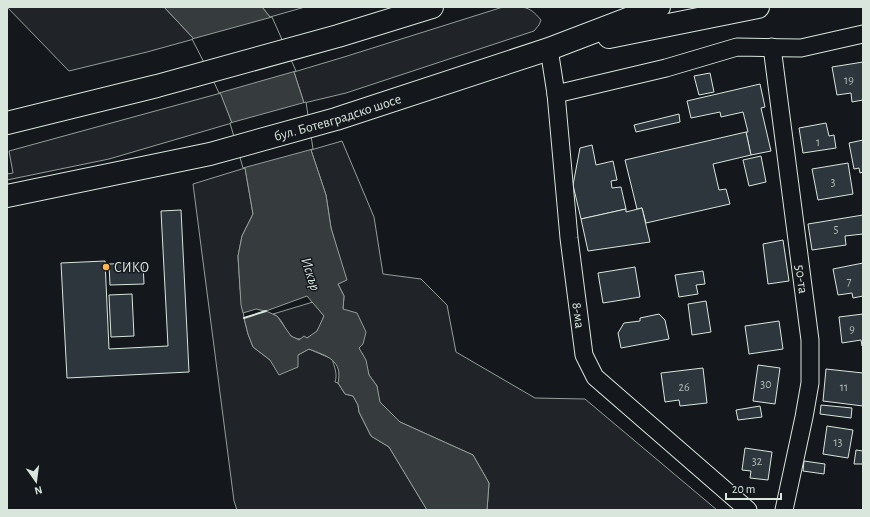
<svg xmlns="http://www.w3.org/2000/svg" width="870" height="517" font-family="'Alegreya Sans',sans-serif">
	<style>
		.green { fill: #202428; stroke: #939e99 }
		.water { fill: #363b3e; stroke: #939e99; fill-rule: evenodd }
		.pier { fill: #14181c; stroke: #939e99 }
		.building { fill: #2c363c; stroke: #d8e6dc }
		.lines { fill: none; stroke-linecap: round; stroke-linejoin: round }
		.street-casing { stroke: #d8e6dc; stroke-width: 19 }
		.primary-casing { stroke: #d8e6dc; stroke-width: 24 }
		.street { stroke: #14181c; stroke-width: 17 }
		.primary { stroke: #14181c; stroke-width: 22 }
		.wall { stroke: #d8e6dc; stroke-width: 2 }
		.poi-dot { fill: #ffb74d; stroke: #14181c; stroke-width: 1.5 }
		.labels { text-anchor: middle; stroke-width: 3; stroke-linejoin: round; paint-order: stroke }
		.number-label { font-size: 12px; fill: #adbab4 }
		.street-label { font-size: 14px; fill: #d8e6dc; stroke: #14181c }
		.poi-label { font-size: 14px; fill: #d8e6dc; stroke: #14181c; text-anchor: start }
		.water-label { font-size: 15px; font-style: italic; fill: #d8e6dc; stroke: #14181c }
	</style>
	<rect width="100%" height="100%" fill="#14181c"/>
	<!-- green -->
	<g class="green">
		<path d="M 7,7 L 164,7 L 194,39 L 147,52 L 69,71 Z"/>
		<path d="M 262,7 L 305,7 L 270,17 Z"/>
		<path d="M 503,7 C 522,7 528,4 541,20 L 539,25 L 534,31 L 346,93 L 304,103 L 294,72 L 344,57 Z"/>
		<path d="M 221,93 L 232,123 L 109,159 L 7,180 L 7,174 L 13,173 L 9,151 Z"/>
		<path d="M 342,141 L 374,217 L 383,274 L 421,279 L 447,305 L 456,352 L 535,398 L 585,399 L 717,510 L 487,510 L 489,483 L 473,455 L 400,422 L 379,402 L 377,386 L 369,375 L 363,355 L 360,351 L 343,309 L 344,296 L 338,284 L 346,280 L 331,228 L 326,195 L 311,150 Z"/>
		<path d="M 245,168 L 253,214 L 242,236 L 238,256 L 240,288 L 244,318 L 248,334 L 253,347 L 270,360 L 298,355 L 309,349 L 332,359 C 334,366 338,374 335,382 L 338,383 L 345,394 L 353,396 L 358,405 L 359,412 L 371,436 L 389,447 L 427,510 L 237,510 L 234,501 L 193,184 Z"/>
		<path d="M 313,302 L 324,316 C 322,320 320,327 317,331 C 311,338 299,342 291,336 C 284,330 283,318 273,314 Z"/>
	</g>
	<!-- water -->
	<path class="water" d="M 164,7 L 262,7 L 270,17 L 294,72 L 304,103 L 311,150 L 326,195 L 331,228 L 347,280 L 338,284 L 344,296 L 343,309 L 357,313 L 366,332 L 363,344 L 359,348 L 366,360 L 369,375 L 377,386 L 380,402 L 400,422 L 473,455 L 489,483 L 487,510 L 427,510 L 389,447 L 371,436 L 359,412 L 358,405 L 353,396 L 345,394 L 338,383 C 343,360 327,356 309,349 L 298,355 L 298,367 L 279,375 L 270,360 L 253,347 L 248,334 L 244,318 L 265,311 L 256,309 L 243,313 L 241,305 L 238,256 L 242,236 L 253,214 L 245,168 L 232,123 L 214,77 L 194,39 ZM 307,296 L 324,316 L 317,331 L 307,338 L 304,336 L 299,340 L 291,336 L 277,316 L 266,311 Z"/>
	<!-- pier -->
	<g class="pier">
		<path d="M 272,17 L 296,71 L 219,93 L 212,78 L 192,39 Z"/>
		<path d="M 306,102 L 313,149 L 243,168 L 230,123 Z"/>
	</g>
	<!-- building -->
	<g class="building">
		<path d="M 863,62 L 863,100 L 852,102 L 851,93 L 837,95 L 832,67 Z"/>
		<path d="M 710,73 L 714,92 L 699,95 L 694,76 Z"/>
		<path d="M 760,84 L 765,107 L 761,108 L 771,151 L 751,155 L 746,132 L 748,132 L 743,112 L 721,117 L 720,112 L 691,118 L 687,101 Z"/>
		<path d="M 679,114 L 680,122 L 636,132 L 634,125 Z"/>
		<path d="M 826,123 L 829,136 L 834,135 L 836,148 L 803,153 L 799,128 Z"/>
		<path d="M 746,132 L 751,155 L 713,164 L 719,190 L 726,189 L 730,204 L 646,223 L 642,208 L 637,209 L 625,160 Z"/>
		<path d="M 863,140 L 863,172 L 860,173 L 859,168 L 854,169 L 849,143 Z"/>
		<path d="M 592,145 L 596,165 L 613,161 L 617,180 L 611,181 L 612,188 L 621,187 L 626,209 L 581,219 L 573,185 L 580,148 Z"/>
		<path d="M 761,156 L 766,182 L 749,186 L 743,160 Z"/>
		<path d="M 848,163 L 853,194 L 818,200 L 812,169 Z"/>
		<path d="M 642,208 L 650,242 L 588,251 L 581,219 L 626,209 L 626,212 Z"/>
		<path d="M 181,210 L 189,372 L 67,378 L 61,263 L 105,261 L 109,349 L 168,346 L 161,211 Z"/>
		<path d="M 863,215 L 863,234 L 845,236 L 846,245 L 812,250 L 808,224 Z"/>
		<path d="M 783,240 L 789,281 L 768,284 L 763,244 Z"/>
		<path d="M 143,263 L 144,284 L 110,285 L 109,264 Z"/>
		<path d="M 863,263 L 863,296 L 853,298 L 852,293 L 838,295 L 833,269 Z"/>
		<path d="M 635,267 L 640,297 L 603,303 L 598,273 Z"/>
		<path d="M 703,271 L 705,284 L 696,285 L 698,294 L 679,297 L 675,275 Z"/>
		<path d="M 132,294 L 134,336 L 111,337 L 109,295 Z"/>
		<path d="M 706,301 L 711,332 L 692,335 L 688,304 Z"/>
		<path d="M 659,314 L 665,320 L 669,339 L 621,348 L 618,333 L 624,323 L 640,321 L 640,318 Z"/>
		<path d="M 863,314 L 863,346 L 862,346 L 861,340 L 842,343 L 839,317 Z"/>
		<path d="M 779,321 L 783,349 L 749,354 L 745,326 Z"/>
		<path d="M 758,365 L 780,368 L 775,404 L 753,401 Z"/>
		<path d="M 703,368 L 707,403 L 680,406 L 679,400 L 665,402 L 661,373 Z"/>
		<path d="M 826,369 L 863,373 L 863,406 L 823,401 Z"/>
		<path d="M 821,405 L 852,408 L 851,418 L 820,414 Z"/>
		<path d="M 760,406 L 762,417 L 738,420 L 736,410 Z"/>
		<path d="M 827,426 L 853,430 L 848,458 L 823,454 Z"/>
		<path d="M 745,448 L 772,452 L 768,480 L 750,478 L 751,471 L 742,470 Z"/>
		<path d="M 856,450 L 863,451 L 863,464 L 854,464 Z"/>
		<path d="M 804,461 L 825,464 L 824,474 L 803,471 Z"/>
	</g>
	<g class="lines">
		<!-- street casing -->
		<g class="street-casing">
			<g id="street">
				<path id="s1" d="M 772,47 L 810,340 L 810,383 L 804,417 L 784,510"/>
				<path id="s2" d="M 549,49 L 556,94 L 569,238 L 584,355 L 595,377 L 748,510"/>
				<path d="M 556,94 L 666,68 L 737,47 L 801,48 L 863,34"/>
			</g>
		</g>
		<!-- primary casing -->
		<g class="primary-casing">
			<g id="primary">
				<path d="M 609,37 L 758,7"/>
				<path d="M 7,123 L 157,86 L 338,36 L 432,7"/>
				<path id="s3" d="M 7,196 L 210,154 L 336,119 L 549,49 L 659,7"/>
			</g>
		</g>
		<!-- street -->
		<use href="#street" class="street"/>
		<!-- primary -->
		<use href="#primary" class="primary"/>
		<!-- wall -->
		<path class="wall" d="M 244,318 L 266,311"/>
	</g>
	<!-- markers -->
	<circle class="poi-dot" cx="106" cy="267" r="4"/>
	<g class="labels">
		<!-- number labels -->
		<g class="number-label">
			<text x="849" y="84">19</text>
			<text x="818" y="146">1</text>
			<text x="833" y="186">3</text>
			<text x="836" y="233">5</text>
			<text x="849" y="285">7</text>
			<text x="852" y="333">9</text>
			<text x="766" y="388">30</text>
			<text x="684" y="391">26</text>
			<text x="844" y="391">11</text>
			<text x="838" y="446">13</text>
			<text x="757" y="465">32</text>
		</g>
		<!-- street labels -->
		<g class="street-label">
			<text dy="5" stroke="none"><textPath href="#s3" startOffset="340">бул. Ботевградско шосе</textPath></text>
			<text dy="5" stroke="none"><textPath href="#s1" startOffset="234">50-та</textPath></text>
			<text dy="5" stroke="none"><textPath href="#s2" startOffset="268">8-ма</textPath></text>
		</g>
		<!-- poi labels -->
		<g class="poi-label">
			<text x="114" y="272">СИКО</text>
		</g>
		<!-- water labels -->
		<g class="water-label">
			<text transform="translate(311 274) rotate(72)" y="5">Искър</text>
		</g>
	</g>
	<!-- border -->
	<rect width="870" height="517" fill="none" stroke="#d8e6dc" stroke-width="16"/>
	<!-- north arrow -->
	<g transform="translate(36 481) rotate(166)" stroke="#14181c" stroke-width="3" paint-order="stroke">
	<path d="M0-3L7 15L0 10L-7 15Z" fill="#d8e6dc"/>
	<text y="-6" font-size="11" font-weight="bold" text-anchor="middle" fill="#d8e6dc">N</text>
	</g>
	<!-- scale -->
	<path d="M726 493v6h55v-6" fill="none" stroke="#d8e6dc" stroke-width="2"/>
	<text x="732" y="493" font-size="12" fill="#d8e6dc" stroke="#14181c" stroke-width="3" paint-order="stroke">20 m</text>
</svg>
